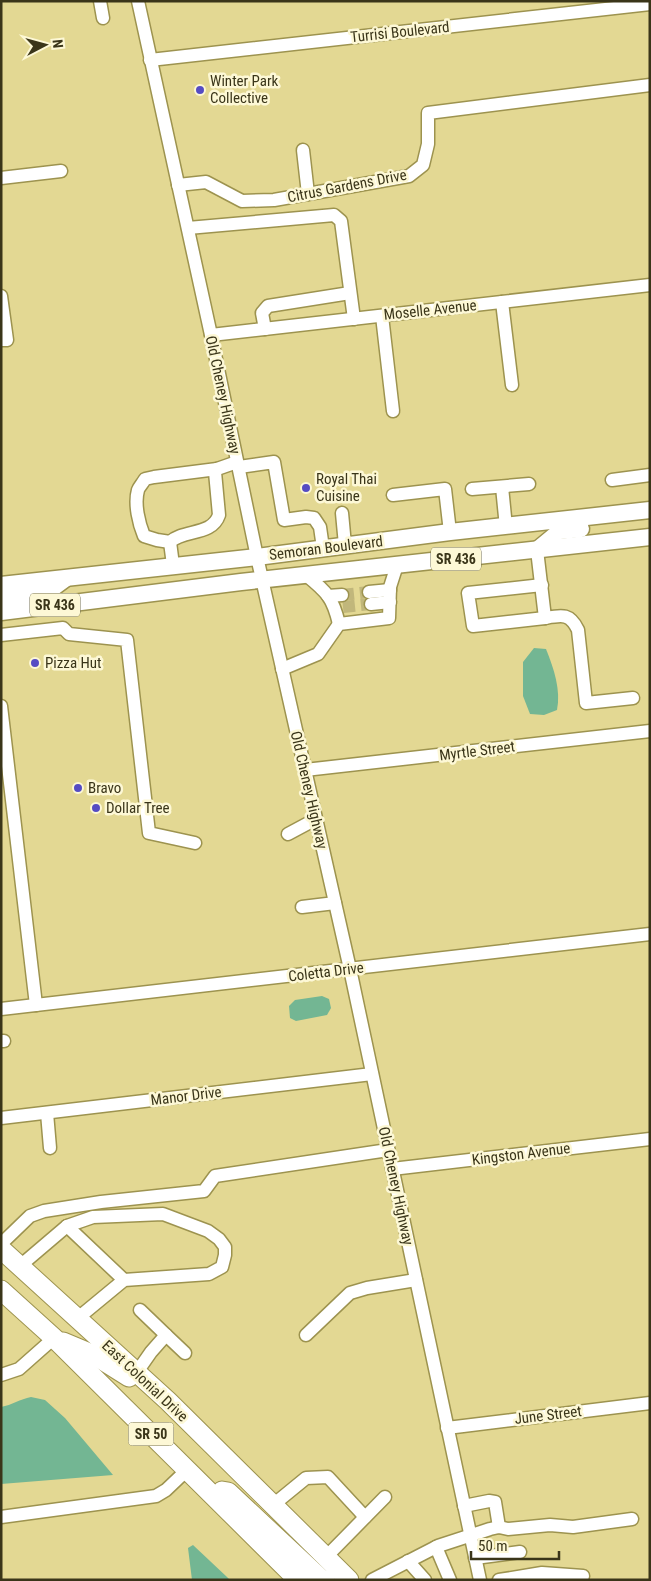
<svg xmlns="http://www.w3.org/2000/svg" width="651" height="1581" font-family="'Roboto Condensed',sans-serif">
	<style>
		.water { fill: #73b693 }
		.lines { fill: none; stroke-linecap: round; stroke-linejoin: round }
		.minor-tunnel { stroke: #c1b77b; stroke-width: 12; stroke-dasharray: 12 6; stroke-linecap: butt }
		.minor-casing { stroke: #9d934f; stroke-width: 15 }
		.major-casing { stroke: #9d934f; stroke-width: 19 }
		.highway-casing { stroke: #9d934f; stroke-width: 21 }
		.minor { stroke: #fff; stroke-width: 12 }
		.major { stroke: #fff; stroke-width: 16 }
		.highway { stroke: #fff; stroke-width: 19 }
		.poi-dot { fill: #554cc3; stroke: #fdf8d6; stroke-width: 2 }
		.labels { text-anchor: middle; stroke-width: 5; stroke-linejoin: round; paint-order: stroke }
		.shield { fill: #fdf8d6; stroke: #747052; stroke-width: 1 }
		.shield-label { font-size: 14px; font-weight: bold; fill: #3a3519 }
		.street-label { font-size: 15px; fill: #3a3519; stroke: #fdf8d6 }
		.poi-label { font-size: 15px; fill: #3a3519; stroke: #fdf8d6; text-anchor: start }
	</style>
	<rect width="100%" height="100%" fill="#e3d893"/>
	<!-- water -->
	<g class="water">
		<path d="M 534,648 L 546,649 C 554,669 561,690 557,710 L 544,715 L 530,714 L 523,696 L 523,662 Z"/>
		<path d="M 322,996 L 329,999 L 331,1008 L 327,1015 L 296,1021 L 290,1018 L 289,1006 L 295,1000 Z"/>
		<path d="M 31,1397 L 45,1400 L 65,1418 L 113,1475 L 1,1484 L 1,1407 C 12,1405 20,1399 31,1397 Z"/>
		<path d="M 193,1545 L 227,1577 L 230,1580 L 192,1580 L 188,1548 Z"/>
	</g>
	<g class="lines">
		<!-- minor-tunnel -->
		<g class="minor-tunnel">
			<path d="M 342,595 L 369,592"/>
			<path d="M 343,607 L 371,604"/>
		</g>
		<!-- minor casing -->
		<g class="minor-casing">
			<g id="minor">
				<path d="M 100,1 L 103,18"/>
				<path d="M 138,1 L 211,335 L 257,557 L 350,969 L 480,1580"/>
				<path d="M 150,60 L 650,4"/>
				<path d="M 303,150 L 308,194"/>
				<path d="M 1,178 L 61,171"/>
				<path d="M 178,185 L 206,182 L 242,201 L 274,200 L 409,176 L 423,165 L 428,144 L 428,113 L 650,85"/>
				<path d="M 188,228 L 334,215 L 341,221 L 354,319"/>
				<path d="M 1,296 L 7,340 L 1,340"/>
				<path d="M 502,302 L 512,385"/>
				<path d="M 382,316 L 393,411"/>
				<path d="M 265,329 L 262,313 L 268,306 L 350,293"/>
				<path d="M 211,335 L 650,285"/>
				<path d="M 239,467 L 274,462 L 284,520 L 306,517 L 314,518 L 320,527 L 323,548"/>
				<path d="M 612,480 L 650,475"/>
				<path d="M 502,487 L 506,527"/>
				<path d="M 472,489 L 529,484"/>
				<path d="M 393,495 L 445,489 L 450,532"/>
				<path d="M 342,513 L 345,545"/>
				<path d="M 170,542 L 157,540 L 144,536 C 139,524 134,504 138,490 C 139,487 143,483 145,479 L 154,477 L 217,469"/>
				<path d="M 537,550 L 545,618 C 562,615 570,613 578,630 L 586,703 L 633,698"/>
				<path d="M 173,565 L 170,542 C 184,529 212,536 219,515 L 215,472 L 217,469 L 237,462"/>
				<path d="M 306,575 C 327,592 333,598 339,624"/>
				<path d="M 542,585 L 468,593 L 473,626 L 545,618"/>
				<path d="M 369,592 L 390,590"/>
				<path d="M 328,596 L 342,595"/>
				<path d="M 371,604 L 390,602"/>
				<path d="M 1,635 L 63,628 L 69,634 L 127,640 L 149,833 L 195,843"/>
				<path d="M 282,669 L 318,654 L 339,624 L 389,618 L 390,587 L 397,565"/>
				<path d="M 1,706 L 36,1005"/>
				<path d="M 305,770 L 650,731"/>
				<path d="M 288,834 L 316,819"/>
				<path d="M 302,907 L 335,903"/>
				<path d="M 1,1009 L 650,934"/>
				<path d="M 1,1041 L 4,1041"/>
				<path d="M 47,1113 L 50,1148"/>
				<path d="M 1,1118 L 372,1074"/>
				<path d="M 392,1169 L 650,1139"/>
				<path d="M 67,1226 L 124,1280"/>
				<path d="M 1,1244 L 30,1216 L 44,1211 L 101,1202 L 204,1191 L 215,1176 L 388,1150"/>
				<path d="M 20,1266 L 67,1226 L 93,1217 L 163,1214 L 208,1231 L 219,1239 L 225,1247 L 225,1255 L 222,1267 L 209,1274 L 124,1280 L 78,1318"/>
				<path d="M 140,1310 L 166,1335"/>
				<path d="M 306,1335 L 350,1293 L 367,1288 L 416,1280"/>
				<path d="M 137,1372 L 151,1352 L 166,1335 L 185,1353"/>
				<path d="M 1,1375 L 19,1369 L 54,1338"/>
				<path d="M 447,1428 L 650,1403"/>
				<path d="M 273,1505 L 306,1478 L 328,1477 L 365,1517"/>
				<path d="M 464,1506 L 489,1501 L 495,1502 L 499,1527"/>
				<path d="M 1,1517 L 156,1496 L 166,1490 L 187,1470"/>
				<path d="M 436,1547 L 450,1580"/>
				<path d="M 326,1557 L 385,1497"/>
				<path d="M 475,1558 L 520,1552"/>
				<path d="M 408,1561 L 425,1580"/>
				<path d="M 372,1580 L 438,1546 L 490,1529 L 499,1527 L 508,1529 L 550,1525 L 573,1527 L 632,1519"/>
				<path d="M 499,1580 L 542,1573 L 583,1576"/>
			</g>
		</g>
		<!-- major casing -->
		<g class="major-casing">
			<g id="major">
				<path d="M 537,550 L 560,531 L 581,529"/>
				<path d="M 1,585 L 257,557 L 450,532 L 650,510"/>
				<path d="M 1,598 L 46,593 L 65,579"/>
				<path d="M 1,612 L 241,582 L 650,537"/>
			</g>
		</g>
		<!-- highway casing -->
		<g class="highway-casing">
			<g id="highway">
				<path d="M 1,1249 L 168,1401 L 349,1580"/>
				<path d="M 1,1290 L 54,1338 L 298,1580"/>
				<path d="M 63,1342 L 94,1355 L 129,1377"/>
				<path d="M 222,1491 L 228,1492 L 320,1578 L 325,1580"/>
			</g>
		</g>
		<!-- minor -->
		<use href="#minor" class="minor"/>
		<!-- major -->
		<use href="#major" class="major"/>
		<!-- highway -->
		<use href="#highway" class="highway"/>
	</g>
	<!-- markers -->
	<g class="poi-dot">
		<circle cx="200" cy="90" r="5"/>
		<circle cx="306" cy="488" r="5"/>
		<circle cx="35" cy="663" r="5"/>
		<circle cx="78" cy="788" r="5"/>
		<circle cx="96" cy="808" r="5"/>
	</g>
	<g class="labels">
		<!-- shield labels -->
		<g class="shield">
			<rect x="431" y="547.5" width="50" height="23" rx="4"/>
			<rect x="30" y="593.5" width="50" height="23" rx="4"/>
			<rect x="128.5" y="1422.5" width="45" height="23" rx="4"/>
		</g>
		<g class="shield-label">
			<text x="456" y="564">SR 436</text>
			<text x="55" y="610">SR 436</text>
			<text x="151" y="1439">SR 50</text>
		</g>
		<!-- street labels -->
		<g class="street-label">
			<text transform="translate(400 32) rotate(-6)" y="5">Turrisi Boulevard</text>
			<text transform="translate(347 186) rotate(-11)" y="5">Citrus Gardens Drive</text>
			<text transform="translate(430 310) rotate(-6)" y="5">Moselle Avenue</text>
			<text transform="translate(223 395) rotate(78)" y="5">Old Cheney Highway</text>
			<text transform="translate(326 548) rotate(-7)" y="5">Semoran Boulevard</text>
			<text transform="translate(477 751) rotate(-7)" y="5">Myrtle Street</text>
			<text transform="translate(309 790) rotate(77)" y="5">Old Cheney Highway</text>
			<text transform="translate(326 972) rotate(-7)" y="5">Coletta Drive</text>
			<text transform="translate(186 1096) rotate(-7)" y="5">Manor Drive</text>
			<text transform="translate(521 1154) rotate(-7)" y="5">Kingston Avenue</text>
			<text transform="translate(396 1186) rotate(78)" y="5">Old Cheney Highway</text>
			<text transform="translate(145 1381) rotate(43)" y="5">East Colonial Drive</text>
			<text transform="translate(548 1415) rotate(-7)" y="5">June Street</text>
		</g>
		<!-- poi labels -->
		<g class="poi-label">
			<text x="210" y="86">Winter Park<tspan x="210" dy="17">Collective</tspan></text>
			<text x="316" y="484">Royal Thai<tspan x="316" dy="17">Cuisine</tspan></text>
			<text x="45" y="668">Pizza Hut</text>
			<text x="88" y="793">Bravo</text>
			<text x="106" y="813">Dollar Tree</text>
		</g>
	</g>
	<!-- border -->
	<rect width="651" height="1581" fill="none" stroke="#3a3519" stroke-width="5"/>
	<!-- north arrow -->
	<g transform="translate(45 45) rotate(84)" stroke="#fdf8d6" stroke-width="4" paint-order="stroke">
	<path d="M0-4L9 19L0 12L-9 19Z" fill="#3a3519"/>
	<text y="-8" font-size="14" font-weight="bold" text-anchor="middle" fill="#3a3519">N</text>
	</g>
	<!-- scale -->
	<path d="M471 1551v8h88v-8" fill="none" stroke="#3a3519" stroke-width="2.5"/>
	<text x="478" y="1551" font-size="15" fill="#3a3519" stroke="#fdf8d6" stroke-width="4" paint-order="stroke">50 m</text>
</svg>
